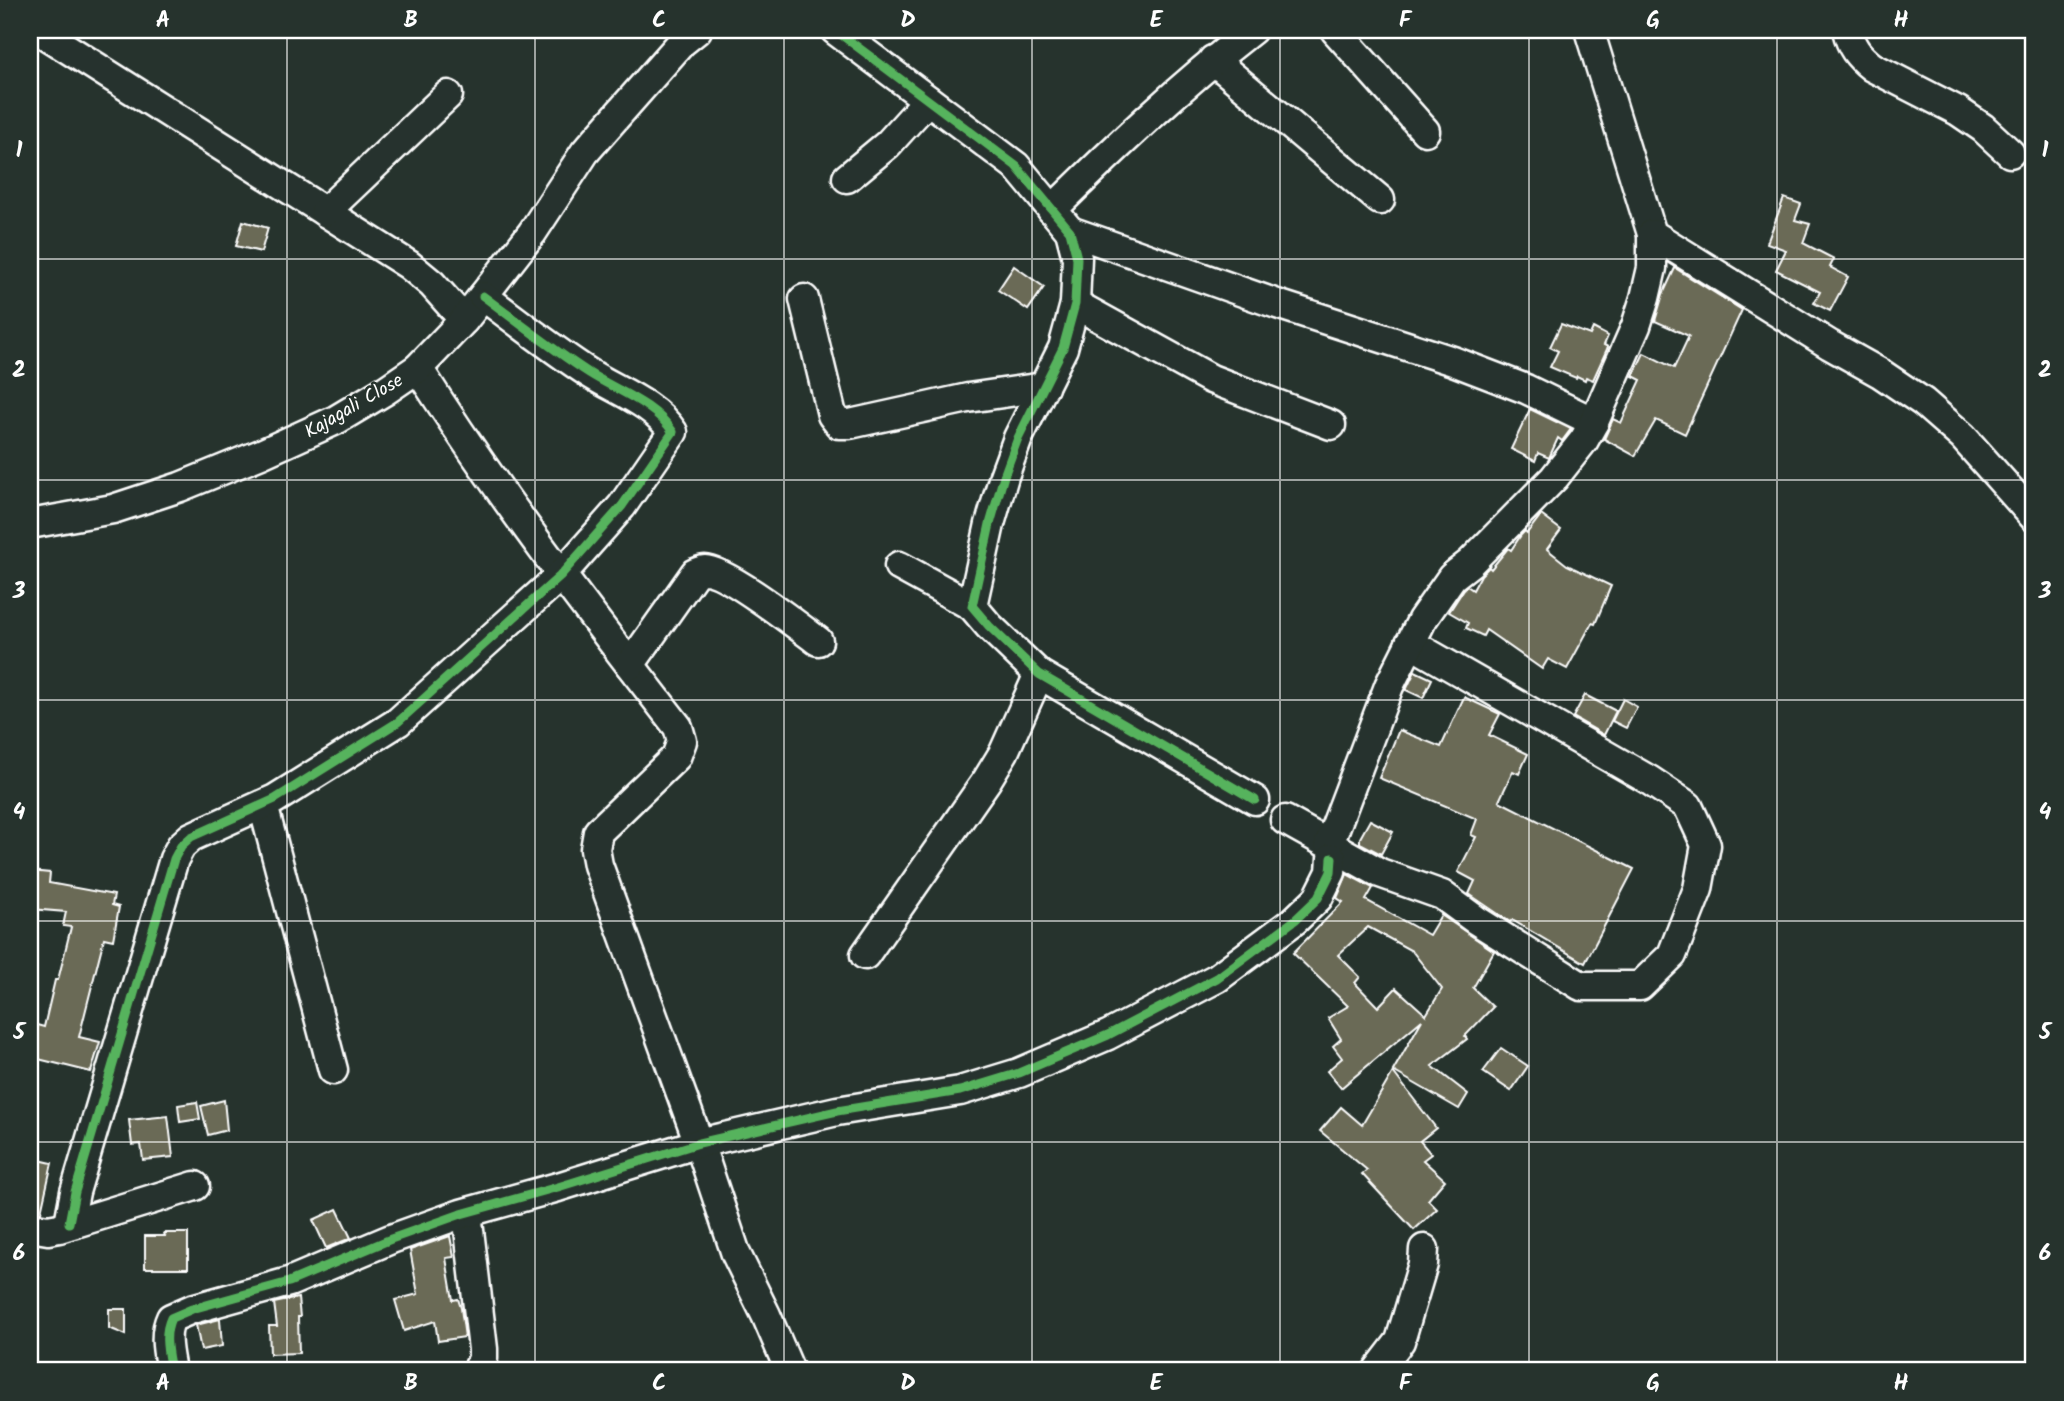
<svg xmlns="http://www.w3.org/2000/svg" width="2064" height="1401" font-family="Kalam,sans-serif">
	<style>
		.building { fill: #6b6b56; stroke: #fff; stroke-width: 2; fill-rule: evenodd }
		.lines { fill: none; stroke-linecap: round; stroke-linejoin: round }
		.minor-casing { stroke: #fff; stroke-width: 33 }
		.minor { stroke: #26332d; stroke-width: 28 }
		.cycleway-casing { stroke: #26332d; stroke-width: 13 }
		.cycleway { stroke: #56b35d; stroke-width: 9 }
		.grid { fill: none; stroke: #fff; stroke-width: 2; stroke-opacity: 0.55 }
		.labels { text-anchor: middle; stroke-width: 5; stroke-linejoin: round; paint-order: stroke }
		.street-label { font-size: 19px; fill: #fff; stroke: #26332d }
		.neatline { fill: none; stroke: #fff; stroke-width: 2.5 }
		.grid-label { font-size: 23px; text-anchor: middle; font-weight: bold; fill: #fff }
	</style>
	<rect width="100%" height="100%" fill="#26332d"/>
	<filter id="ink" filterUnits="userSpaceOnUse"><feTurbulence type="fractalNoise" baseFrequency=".0143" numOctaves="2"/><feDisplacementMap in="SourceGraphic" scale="14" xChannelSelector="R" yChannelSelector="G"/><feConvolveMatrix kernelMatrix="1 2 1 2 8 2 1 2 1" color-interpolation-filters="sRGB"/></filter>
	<g filter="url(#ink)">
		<!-- building -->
		<g class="building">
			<path d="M 1784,198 L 1801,204 L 1795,220 L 1810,224 L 1803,243 L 1834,259 L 1830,267 L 1848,277 L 1830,311 L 1814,303 L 1820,292 L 1776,270 L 1786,250 L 1767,243 Z"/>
			<path d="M 243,221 L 268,228 L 261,252 L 236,246 Z"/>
			<path d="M 1014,266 L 1044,287 L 1028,310 L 998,290 Z"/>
			<path d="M 1675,268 L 1742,310 L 1685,434 L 1656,420 L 1635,456 L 1604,439 L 1613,419 L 1621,423 L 1641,380 L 1633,376 L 1644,353 L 1674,368 L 1689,336 L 1655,321 L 1663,294 Z"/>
			<path d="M 1561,324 L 1590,335 L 1593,328 L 1608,336 L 1604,345 L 1608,347 L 1593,380 L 1586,377 L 1585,380 L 1577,376 L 1576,378 L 1550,367 L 1558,351 L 1550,347 Z"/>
			<path d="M 1530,409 L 1571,429 L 1562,441 L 1558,438 L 1549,458 L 1538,453 L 1535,461 L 1511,449 Z"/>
			<path d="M 1541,515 L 1561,530 L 1547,549 L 1567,565 L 1611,586 L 1595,624 L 1592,623 L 1567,669 L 1548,659 L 1542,669 L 1486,630 L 1483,636 L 1466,628 L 1468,623 L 1449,612 L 1464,589 L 1467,586 L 1473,590 L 1481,575 L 1489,567 L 1491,569 L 1508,548 L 1511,550 L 1521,535 L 1525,531 L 1527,533 Z"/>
			<path d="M 1415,671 L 1432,679 L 1423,698 L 1406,690 Z"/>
			<path d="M 1585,695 L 1616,711 L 1604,735 L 1573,717 Z"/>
			<path d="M 1464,697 L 1500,714 L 1489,735 L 1528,754 L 1519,774 L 1513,771 L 1499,801 L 1634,869 L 1585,963 L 1512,920 L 1510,922 L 1469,894 L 1475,881 L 1458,872 L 1476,837 L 1471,835 L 1477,819 L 1379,778 L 1399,730 L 1441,747 Z"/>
			<path d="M 1623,699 L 1637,707 L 1626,728 L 1612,721 Z"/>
			<path d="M 1370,820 L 1393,832 L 1381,854 L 1360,843 L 1360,838 Z"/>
			<path d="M 30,871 L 50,873 L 49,883 L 114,895 L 112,905 L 119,907 L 113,940 L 104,938 L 79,1037 L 100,1042 L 91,1072 L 30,1057 L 30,1023 L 44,1027 L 55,980 L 58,980 L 71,927 L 63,926 L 66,912 L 30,909 Z"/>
			<path d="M 1347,874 L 1373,888 L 1366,900 L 1429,935 L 1441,915 L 1494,951 L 1473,988 L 1493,1007 L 1465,1036 L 1467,1039 L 1432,1066 L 1468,1094 L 1459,1109 L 1393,1071 L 1422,1020 L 1341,1088 L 1327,1071 L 1342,1058 L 1333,1046 L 1341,1039 L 1328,1018 L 1348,1006 L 1293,953 L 1343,902 L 1337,898 ZM 1368,927 L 1412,951 L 1442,989 L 1426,1015 L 1396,988 L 1378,1007 L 1355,983 L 1360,977 L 1338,955 Z"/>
			<path d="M 1501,1048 L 1528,1066 L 1511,1091 L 1483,1072 Z"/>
			<path d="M 1393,1072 L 1436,1128 L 1420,1141 L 1431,1154 L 1423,1160 L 1445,1180 L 1428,1200 L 1437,1209 L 1414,1230 L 1362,1174 L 1367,1170 L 1320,1131 L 1341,1107 L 1362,1125 Z"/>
			<path d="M 224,1100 L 227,1130 L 208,1135 L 201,1106 Z"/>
			<path d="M 197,1102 L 200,1119 L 180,1122 L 178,1105 Z"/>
			<path d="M 168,1116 L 173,1157 L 143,1160 L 141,1144 L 132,1145 L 129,1120 Z"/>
			<path d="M 30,1158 L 52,1163 L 41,1212 L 30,1211 Z"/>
			<path d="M 337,1209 L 351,1238 L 326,1248 L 313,1220 Z"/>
			<path d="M 164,1233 L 188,1233 L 188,1268 L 145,1268 L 145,1236 L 165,1236 Z"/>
			<path d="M 450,1236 L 454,1257 L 446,1258 L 453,1300 L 458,1299 L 461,1308 L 465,1337 L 438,1341 L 435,1321 L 404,1331 L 395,1300 L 418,1294 L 410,1250 Z"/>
			<path d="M 298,1298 L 300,1317 L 298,1317 L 299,1353 L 270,1354 L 269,1326 L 277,1326 L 274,1303 Z"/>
			<path d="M 109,1309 L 126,1309 L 126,1335 L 109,1328 Z"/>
			<path d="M 220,1319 L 222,1346 L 201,1350 L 196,1325 Z"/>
		</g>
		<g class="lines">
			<!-- minor casing -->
			<g class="minor-casing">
				<g id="minor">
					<path d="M 38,30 L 409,265 L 432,284 L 464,320"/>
					<path d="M 835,30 L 1016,166 L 1070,231 L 1077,258 L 1075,304 L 1063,348 L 1018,438 L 1004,476 L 990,524 L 972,606 L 989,626 L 1039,674 L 1255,800"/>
					<path d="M 1335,30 L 1425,131"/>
					<path d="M 1589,30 L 1652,234 L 1830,345 L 1880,373 L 1923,402 L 1963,437 L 2034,517"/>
					<path d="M 1847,30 C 1851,47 1858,56 1872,67 L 1958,111 L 1983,128 L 2010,153"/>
					<path d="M 1213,60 L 1380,200"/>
					<path d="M 847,178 L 888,144 L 928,100"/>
					<path d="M 1052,210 C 1117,146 1180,86 1252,30"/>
					<path d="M 325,212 L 448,95"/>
					<path d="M 1070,231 L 1277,304 L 1453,361 L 1526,389 L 1594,422"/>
					<path d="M 804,299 L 832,415 L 839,424 L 850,424 L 968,398 L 1044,387"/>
					<path d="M 1075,304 L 1211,379 L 1331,425"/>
					<path d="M 418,368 C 497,493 587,610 678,727 L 682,741 L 676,757 L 598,832 L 595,849 L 598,865 L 699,1143 L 736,1254 L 766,1315 L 790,1371"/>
					<path d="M 30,524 L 113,509 L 180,487 L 261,454 L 336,420 L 386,390 L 418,368 L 464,320 L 483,296 L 532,233 L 585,152 L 682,42 L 697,30"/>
					<path d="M 899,566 L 972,606"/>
					<path d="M 630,665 L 695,573 C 698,572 702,570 705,570 C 726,570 799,627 818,641"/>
					<path d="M 263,805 L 333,1070"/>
					<path d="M 1285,820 L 1380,873 L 1442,895 L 1476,920 L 1581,986 L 1640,986 L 1672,955 L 1698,889 L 1706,845 L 1688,806 L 1649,780 L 1410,643"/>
					<path d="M 1329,844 L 1389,686 L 1422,620 L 1452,577 L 1470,563 L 1554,478 L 1584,440 L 1594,422 L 1636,326 L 1645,298 L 1652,268 L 1652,234"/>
					<path d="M 865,955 L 987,780 L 1004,752 L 1039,674"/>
					<path d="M 467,1213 L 483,1349 L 483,1359 L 477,1371"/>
					<path d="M 69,1223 L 75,1192 L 174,859 L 181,846 L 191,837 L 275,799 L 398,722 L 560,576 L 622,506 L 673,432 C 654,403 617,391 589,373 C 552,349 518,322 483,296"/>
					<path d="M 30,1227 L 48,1230 L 59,1228 L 195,1186"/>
					<path d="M 171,1371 C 168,1353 163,1335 171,1318 L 192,1309 L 289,1282 L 391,1239 L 461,1214 L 558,1187 L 699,1143 L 837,1111 L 960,1091 L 1019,1073 L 1108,1035 L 1217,978 L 1295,920 L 1318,898 L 1331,872 L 1332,858"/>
					<path d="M 1377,1371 L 1400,1341 L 1423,1264 L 1424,1249"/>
				</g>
			</g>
			<!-- minor -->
			<use href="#minor" class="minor"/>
			<!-- cycleway casing -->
			<g class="cycleway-casing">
				<g id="cycleway">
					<path d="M 835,30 L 1016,166 L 1070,231 L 1077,258 L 1075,304 L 1063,348 L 1018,438 L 1004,476 L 990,524 L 972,606 L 989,626 L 1039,674 L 1255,800"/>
					<path d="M 69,1223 L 75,1192 L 174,859 L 181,846 L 191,837 L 275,799 L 398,722 L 560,576 L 622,506 L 673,432 C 654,403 617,391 589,373 C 552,349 518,322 483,296"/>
					<path d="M 171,1371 C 168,1353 163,1335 171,1318 L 192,1309 L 289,1282 L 391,1239 L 461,1214 L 558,1187 L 699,1143 L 837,1111 L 960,1091 L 1019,1073 L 1108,1035 L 1217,978 L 1295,920 L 1318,898 L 1331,872 L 1332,858"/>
				</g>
			</g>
			<!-- cycleway -->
			<use href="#cycleway" class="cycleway"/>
		</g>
	</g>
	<!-- grid -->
	<path class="grid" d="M 287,30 L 287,1371M 535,30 L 535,1371M 784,30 L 784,1371M 1032,30 L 1032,1371M 1280,30 L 1280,1371M 1529,30 L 1529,1371M 1777,30 L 1777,1371M 30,259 L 2034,259M 30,480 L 2034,480M 30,700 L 2034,700M 30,921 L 2034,921M 30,1142 L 2034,1142"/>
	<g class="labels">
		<!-- street labels -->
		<g class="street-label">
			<text transform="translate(353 405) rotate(-30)" y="7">Kajagali Close</text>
		</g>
	</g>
	<!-- margin -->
	<rect width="2064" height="1401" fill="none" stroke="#26332d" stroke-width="77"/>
	<rect x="38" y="38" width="1987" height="1324" class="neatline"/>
	<g class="grid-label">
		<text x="163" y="27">A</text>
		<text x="411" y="27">B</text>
		<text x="659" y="27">C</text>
		<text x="908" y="27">D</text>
		<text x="1156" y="27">E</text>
		<text x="1405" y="27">F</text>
		<text x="1653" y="27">G</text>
		<text x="1901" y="27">H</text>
		<text x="19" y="157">1</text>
		<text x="2045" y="157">1</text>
		<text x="19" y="377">2</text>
		<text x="2045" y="377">2</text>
		<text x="19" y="598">3</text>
		<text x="2045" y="598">3</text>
		<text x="19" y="819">4</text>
		<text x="2045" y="819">4</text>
		<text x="19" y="1039">5</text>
		<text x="2045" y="1039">5</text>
		<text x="19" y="1260">6</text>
		<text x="2045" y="1260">6</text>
		<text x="163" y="1390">A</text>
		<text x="411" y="1390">B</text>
		<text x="659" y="1390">C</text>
		<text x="908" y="1390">D</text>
		<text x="1156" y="1390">E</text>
		<text x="1405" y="1390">F</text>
		<text x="1653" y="1390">G</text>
		<text x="1901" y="1390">H</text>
	</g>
</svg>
